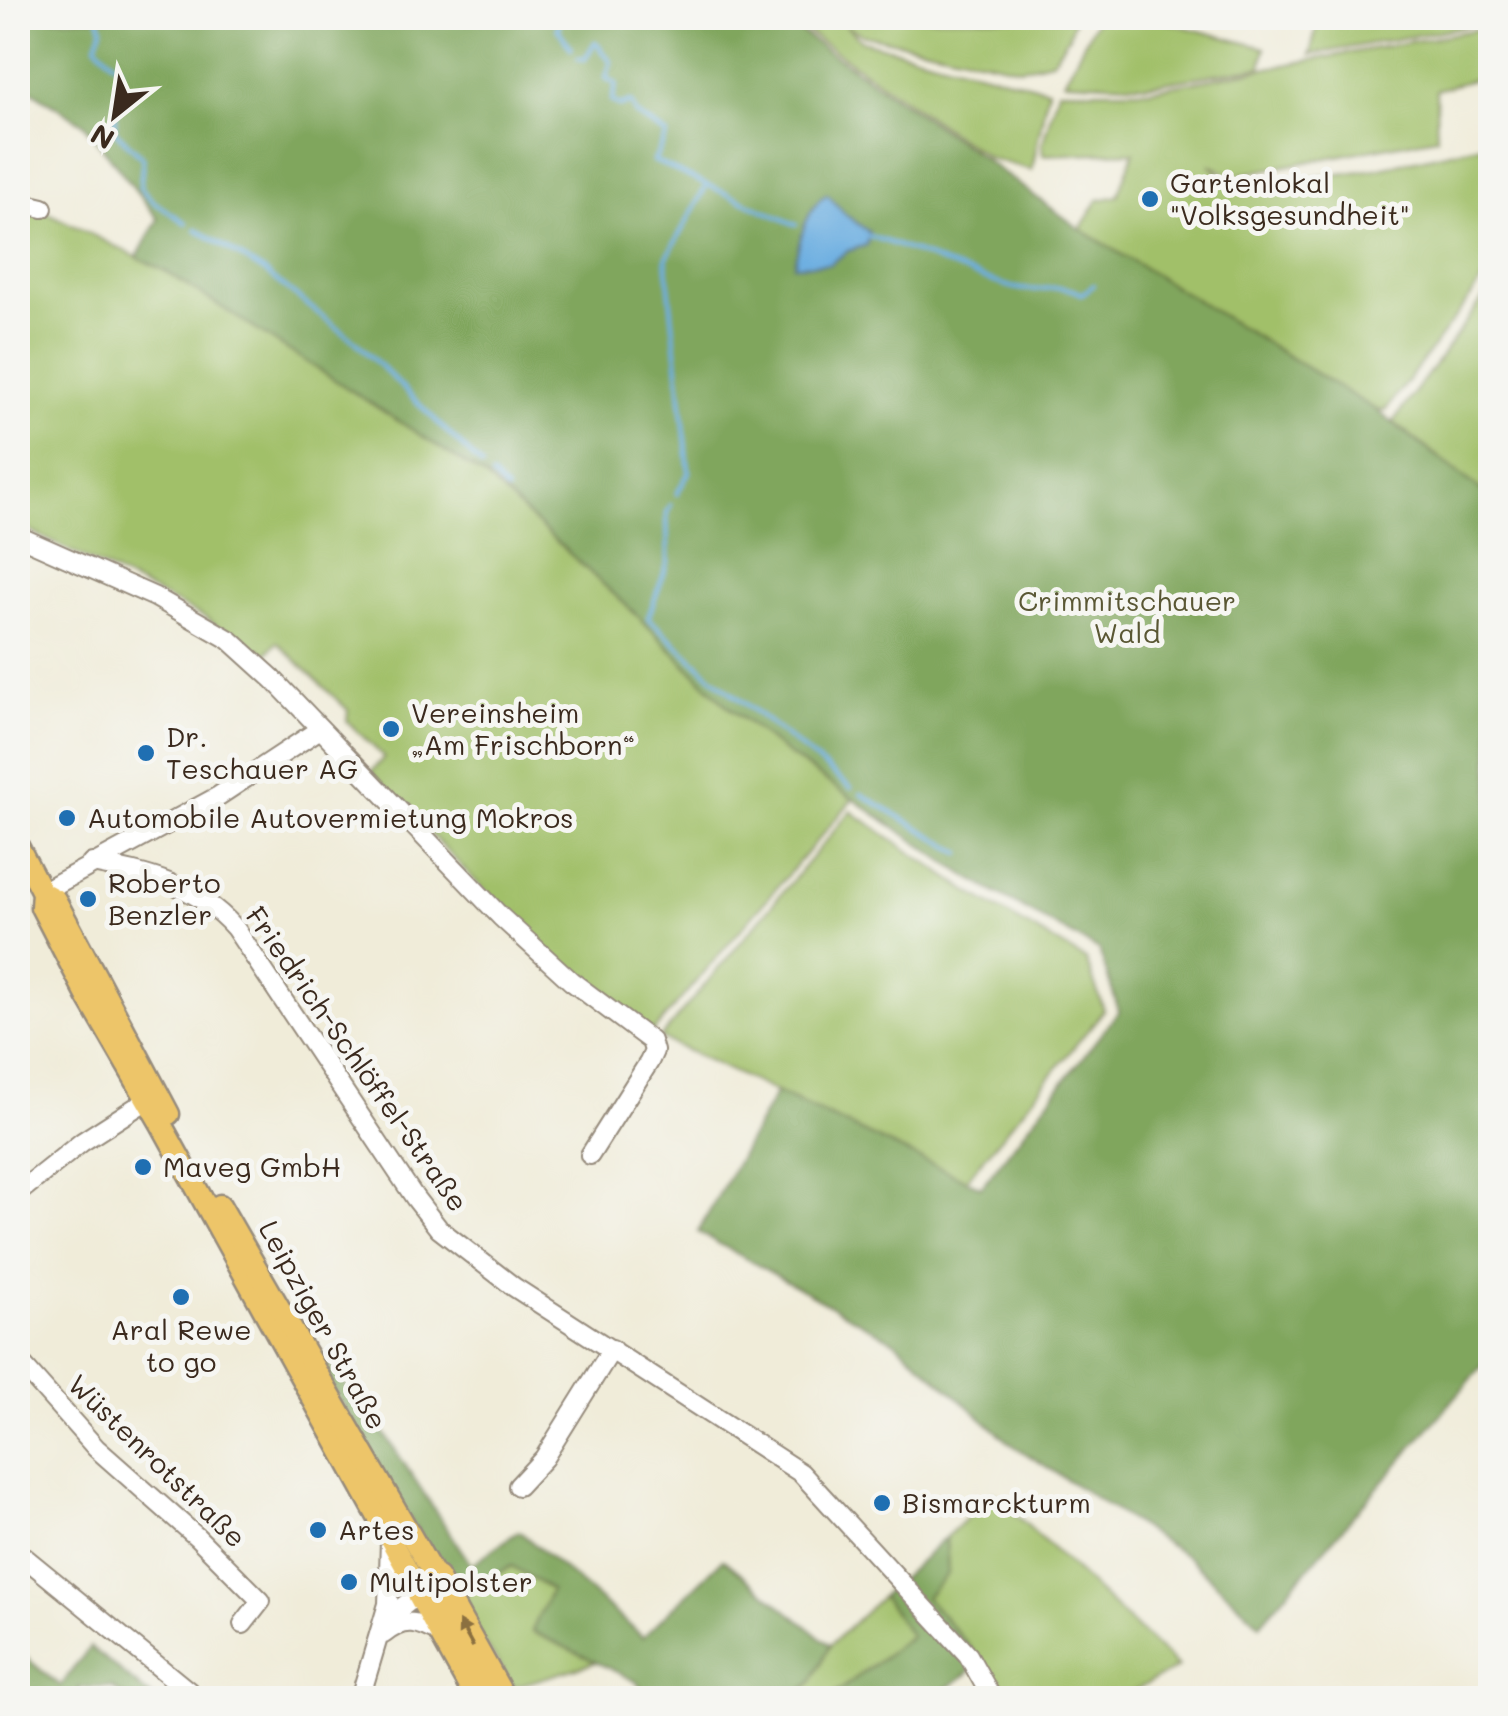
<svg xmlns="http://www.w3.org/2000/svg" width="1508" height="1716" font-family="Mali,sans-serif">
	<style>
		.green { fill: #a1c069; stroke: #6e7544; stroke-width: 2.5 }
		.forest { fill: #80a65d; stroke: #5e683e; stroke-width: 2.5 }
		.water { fill: #6dafe1; stroke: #546c80; stroke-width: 2.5 }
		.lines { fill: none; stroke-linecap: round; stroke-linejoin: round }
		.stream { stroke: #6dafe1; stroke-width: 4 }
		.minor-casing { stroke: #968b7c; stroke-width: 22 }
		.major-casing { stroke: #968b7c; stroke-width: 25 }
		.highway-casing { stroke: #968b7c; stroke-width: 30 }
		.minor { stroke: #fff; stroke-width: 18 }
		.major { stroke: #edc569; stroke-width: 20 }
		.highway { stroke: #edc569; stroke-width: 25 }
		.oneway { fill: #8b7040 }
		.poi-dot { fill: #1f6fb2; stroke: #f6f6f2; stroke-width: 4 }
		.labels { text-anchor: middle; stroke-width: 10; stroke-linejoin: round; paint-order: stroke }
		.poi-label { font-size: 28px; fill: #3b2a1e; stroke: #f6f6f2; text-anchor: start }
		.park-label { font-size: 28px; fill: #5a5734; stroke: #f6f6f2 }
		.street-label { font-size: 28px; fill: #3b2a1e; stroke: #f6f6f2 }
	</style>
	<rect width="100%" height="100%" fill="#f6f6f2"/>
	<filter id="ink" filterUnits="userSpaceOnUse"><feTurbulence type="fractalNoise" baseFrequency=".01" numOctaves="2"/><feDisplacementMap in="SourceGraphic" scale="20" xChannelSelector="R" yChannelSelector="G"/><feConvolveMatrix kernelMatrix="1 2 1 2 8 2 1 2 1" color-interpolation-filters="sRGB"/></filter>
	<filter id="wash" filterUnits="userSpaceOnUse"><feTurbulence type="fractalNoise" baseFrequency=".0048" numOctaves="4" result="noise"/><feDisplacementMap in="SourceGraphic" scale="40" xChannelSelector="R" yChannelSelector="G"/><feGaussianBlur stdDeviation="2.25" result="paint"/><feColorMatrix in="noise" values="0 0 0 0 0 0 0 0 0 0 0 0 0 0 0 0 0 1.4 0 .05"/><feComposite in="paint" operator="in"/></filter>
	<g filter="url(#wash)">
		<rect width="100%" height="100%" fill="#f0ecd9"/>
		<!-- green -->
		<g class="green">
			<path d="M 787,18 L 1074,18 L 1069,36 L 1052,61 L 1020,68 L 864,35 L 846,26 L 862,41 L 1048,89 L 1032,170 L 989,158 Z"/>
			<path d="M 1097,18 L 1151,18 L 1265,48 L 1261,67 L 1147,85 L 1064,81 Z"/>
			<path d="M 1319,18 L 1490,18 L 1490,22 L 1310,55 Z"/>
			<path d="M 1490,27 L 1490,75 L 1436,90 L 1437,137 L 1232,176 L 1209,164 L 1225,179 L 1246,187 L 1375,169 L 1490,143 L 1490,271 L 1385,411 L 1376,410 L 1080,229 L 1098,200 L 1118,196 L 1134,152 L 1043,155 L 1042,145 L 1058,90 L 1149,90 Z"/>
			<path d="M 18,205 L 42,210 L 167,272 L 487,478 L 638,616 L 725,704 L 787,754 L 853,799 L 651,1034 L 533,941 L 371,772 L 384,757 L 347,721 L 348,710 L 277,642 L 261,660 L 206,618 L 18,525 Z"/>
			<path d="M 1490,289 L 1490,497 L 1393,422 Z"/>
			<path d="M 851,811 L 966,890 L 1086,960 L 1104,1010 L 966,1180 L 660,1038 Z"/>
			<path d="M 993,1493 L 1178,1667 L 1121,1698 L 1002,1698 L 981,1660 L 925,1596 L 948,1573 L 946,1537 Z"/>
			<path d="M 512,1566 L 552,1590 L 532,1632 L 597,1662 L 513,1687 L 454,1595 Z"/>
			<path d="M 882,1596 L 911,1635 L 830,1698 L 792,1698 L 811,1683 L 830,1645 Z"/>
		</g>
		<!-- forest -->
		<g class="forest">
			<path d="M 18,18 L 780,18 L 958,140 L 1080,229 L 1376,410 L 1490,497 L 1490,1357 L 1260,1624 L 1189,1558 L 1011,1444 L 896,1342 L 698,1232 L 776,1092 L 981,1187 L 1119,1011 L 1099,950 L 969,878 L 787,754 L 725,704 L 638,616 L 487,478 L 167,272 L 137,257 L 158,219 L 84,124 L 18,82 Z"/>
			<path d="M 291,1318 L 380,1427 L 471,1565 L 519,1531 L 643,1637 L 723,1559 L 830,1645 L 811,1683 L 792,1698 L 645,1698 L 637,1682 L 532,1631 L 551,1590 L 512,1566 L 454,1595 Z"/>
			<path d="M 946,1537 L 948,1573 L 926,1597 L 981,1660 L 966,1675 L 933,1698 L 830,1698 L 911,1636 L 882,1596 Z"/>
			<path d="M 90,1647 L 153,1698 L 125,1698 L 112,1687 L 79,1688 L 82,1698 L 18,1698 L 18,1651 L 60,1686 Z"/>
		</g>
		<!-- water -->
		<path class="water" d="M 827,194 L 846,215 L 869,232 L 867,245 L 848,251 L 830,264 L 794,265 C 799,243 806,207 827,194 Z"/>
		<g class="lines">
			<!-- stream -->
			<g class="stream">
				<path d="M 99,18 L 102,28 L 96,45 L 120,68 L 114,130 L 143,158 L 140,188 L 154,202 L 186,223"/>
				<path d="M 563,18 L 557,28 L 571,48"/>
				<path d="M 578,58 L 585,59 L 595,42 L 611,61 L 606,78 L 616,84 L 612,101 L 620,106 L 631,102 L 637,115 L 667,135 L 654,161 L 796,225"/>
				<path d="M 196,229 L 265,272 L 357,343 L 482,466"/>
				<path d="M 869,236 C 919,251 965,275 1015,288 C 1040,295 1057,280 1082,294 L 1094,285"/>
				<path d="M 492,476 L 507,491"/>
				<path d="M 677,494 L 689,472 L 666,259 L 705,188"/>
				<path d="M 671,505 L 667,511 L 668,562 L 648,618 L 713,678 L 851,788"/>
				<path d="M 861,794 L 961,853"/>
			</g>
		</g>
	</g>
	<g filter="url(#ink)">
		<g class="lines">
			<!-- minor casing -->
			<g class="minor-casing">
				<g id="minor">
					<path d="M 18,202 L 43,208"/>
					<path d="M 18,536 L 155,597 L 230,640 L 273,679 L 501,917 L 571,981 L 651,1041 L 654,1051 L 649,1062 L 590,1155"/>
					<path d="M 92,863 C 147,874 196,884 235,928 L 415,1198 L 439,1229 L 514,1287 L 801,1473 L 968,1655 L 992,1698"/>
					<path d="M 42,892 L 217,797 L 320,729"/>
					<path d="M 18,1193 L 82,1142 L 155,1095"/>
					<path d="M 18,1360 L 96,1448 L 197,1537 L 261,1601 L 243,1624"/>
					<path d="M 518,1486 L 544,1458 L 612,1349"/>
					<path d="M 18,1552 L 197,1698"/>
					<path d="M 385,1626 L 392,1615 L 428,1587"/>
					<path d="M 384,1634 C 405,1616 418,1622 441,1634"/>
					<path d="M 360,1698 L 388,1604 L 390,1540"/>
				</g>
			</g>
			<!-- major casing -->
			<g class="major-casing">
				<g id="major">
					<path d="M 18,846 L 42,892 L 41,907 L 88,998 L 161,1124 L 421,1595"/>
					<path d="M 42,892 L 55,899 L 169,1114"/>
					<path d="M 220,1205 L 436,1579"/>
				</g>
			</g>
			<!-- highway casing -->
			<g class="highway-casing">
				<g id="highway">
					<path d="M 436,1579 L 502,1698"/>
					<path d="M 421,1595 L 478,1698"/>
				</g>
			</g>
			<!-- minor -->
			<use href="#minor" class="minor"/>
			<!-- major -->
			<use href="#major" class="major"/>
			<!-- highway -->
			<use href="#highway" class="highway"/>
		</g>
		<!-- one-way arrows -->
		<defs><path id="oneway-solid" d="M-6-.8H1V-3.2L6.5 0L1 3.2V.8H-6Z" transform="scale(2.5)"/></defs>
		<use class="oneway" href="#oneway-solid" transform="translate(466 1634) rotate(-119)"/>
	</g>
	<!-- markers -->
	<g class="poi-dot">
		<circle cx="1150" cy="199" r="10"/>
		<circle cx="391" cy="729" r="10"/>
		<circle cx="146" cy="753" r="10"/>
		<circle cx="67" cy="818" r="10"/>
		<circle cx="88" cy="899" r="10"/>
		<circle cx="143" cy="1167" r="10"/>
		<circle cx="181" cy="1297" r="10"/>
		<circle cx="882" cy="1503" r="10"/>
		<circle cx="318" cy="1530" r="10"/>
		<circle cx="349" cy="1582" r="10"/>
	</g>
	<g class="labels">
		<!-- poi labels -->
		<g class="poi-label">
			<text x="1170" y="193">Gartenlokal<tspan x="1170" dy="32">"Volksgesundheit"</tspan></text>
			<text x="411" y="723">Vereinsheim<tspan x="411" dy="32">„Am Frischborn“</tspan></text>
			<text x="166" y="747">Dr.<tspan x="166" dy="32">Teschauer AG</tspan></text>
			<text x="87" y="828">Automobile Autovermietung Mokros</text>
			<text x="108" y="893">Roberto<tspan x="108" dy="32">Benzler</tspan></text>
			<text x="163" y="1177">Maveg GmbH</text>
			<text x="181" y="1340" text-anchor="middle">Aral Rewe<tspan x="181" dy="32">to go</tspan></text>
			<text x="902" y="1513">Bismarckturm</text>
			<text x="338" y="1540">Artes</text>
			<text x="369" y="1592">Multipolster</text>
		</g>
		<!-- park labels -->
		<g class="park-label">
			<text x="1127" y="611">Crimmitschauer<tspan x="1127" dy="32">Wald</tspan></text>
		</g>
		<!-- street labels -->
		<g class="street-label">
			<text transform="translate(357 1059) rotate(55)" y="10">Friedrich-Schlöffel-Straße</text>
			<text transform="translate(323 1325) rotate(61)" y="10">Leipziger Straße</text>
			<text transform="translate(157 1461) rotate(44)" y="10">Wüstenrotstraße</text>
		</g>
	</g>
	<!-- margin -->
	<rect width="1508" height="1716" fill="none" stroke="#f6f6f2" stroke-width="60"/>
	<!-- north arrow -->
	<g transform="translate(115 115) rotate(210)" stroke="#f6f6f2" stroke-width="8" paint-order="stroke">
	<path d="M0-8L18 38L0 25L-18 38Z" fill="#3b2a1e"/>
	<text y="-15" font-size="28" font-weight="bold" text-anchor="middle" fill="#3b2a1e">N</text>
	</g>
</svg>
